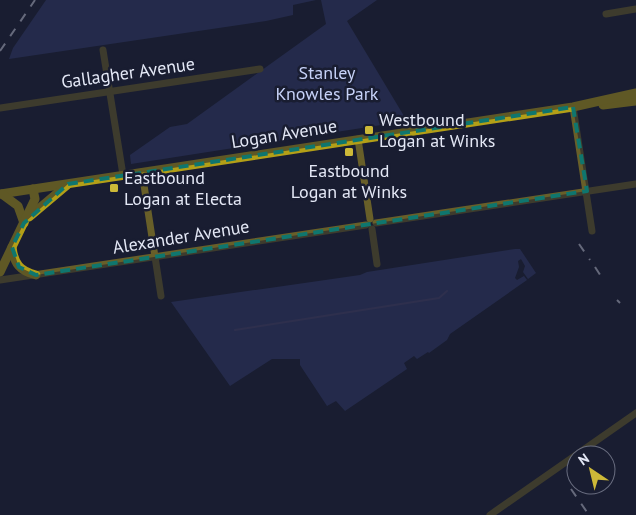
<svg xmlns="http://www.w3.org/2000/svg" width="636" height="515" font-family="'PT Sans',sans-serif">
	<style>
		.green { fill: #313b6a }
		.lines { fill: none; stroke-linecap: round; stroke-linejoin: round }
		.stream { stroke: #484670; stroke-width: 2 }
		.minor { stroke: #685f29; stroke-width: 7 }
		.major { stroke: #b39f17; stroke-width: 9 }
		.rail { stroke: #c2c6d5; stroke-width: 2; stroke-dasharray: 9 9; stroke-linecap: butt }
		.marked { fill: none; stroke: #0f766e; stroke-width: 4; stroke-dasharray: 10 6; stroke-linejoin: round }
		.poi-dot { fill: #cdb938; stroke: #191d31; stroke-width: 2 }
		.labels { text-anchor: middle; stroke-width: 5; stroke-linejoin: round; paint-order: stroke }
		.street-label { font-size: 18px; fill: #e4e8f6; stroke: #191d31 }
		.park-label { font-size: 18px; fill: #c7d2f8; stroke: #191d31 }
		.poi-label { font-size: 18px; fill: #e4e8f6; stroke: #191d31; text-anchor: start }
	</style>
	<rect width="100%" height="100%" fill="#191d31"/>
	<!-- green -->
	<g class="green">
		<path d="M 46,0 L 316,0 L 293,5 L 293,15 L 266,21 L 9,59 L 13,48 Z"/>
		<path d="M 321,0 L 377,0 L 347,21 L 407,121 L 131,164 L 130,155 L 170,127 L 187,124 L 326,24 Z"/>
		<path d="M 515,249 L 520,249 L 536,273 L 528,279 L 523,272 L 525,266 L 521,259 L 518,261 L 519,267 L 515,278 L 517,280 L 524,276 L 527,280 L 450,334 L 447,340 L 429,353 L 428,352 L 417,359 L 414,356 L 404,363 L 407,369 L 345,411 L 336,401 L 327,406 L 300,365 L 300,359 L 272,359 L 230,386 L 171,302 L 360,275 L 367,272 Z"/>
	</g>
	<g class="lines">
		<!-- stream -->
		<path class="stream" d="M 235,330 L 439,298 L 447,291"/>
		<!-- minor -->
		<g class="minor">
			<path d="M 606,14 L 636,9"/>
			<path d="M 103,50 L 123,175"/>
			<path d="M 573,107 L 592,231"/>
			<path d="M 0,108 L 260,69"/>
			<path d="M 358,139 L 370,219"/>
			<path d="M 142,172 L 161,296"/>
			<path d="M 376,223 L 636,184"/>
			<path d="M 372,229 L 377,264"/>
			<path d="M 0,280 L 366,225"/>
			<path d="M 490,515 L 636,413"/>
		</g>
		<!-- major -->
		<g class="major">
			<path d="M 603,105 L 636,101"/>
			<path d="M 0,194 L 573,107 L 636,93"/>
			<path d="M 2,194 L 18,206 L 24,223"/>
			<path d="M 29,217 L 67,185"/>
			<path d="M 12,247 C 14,264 20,271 36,275"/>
			<path d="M 0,272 L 35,199 L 33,189"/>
		</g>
		<!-- rail -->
		<g class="rail">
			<path d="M 0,51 L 35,0"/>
			<path d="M 579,244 L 590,260"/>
			<path d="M 595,267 L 604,281"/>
			<path d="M 617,300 L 620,303"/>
			<path d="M 571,489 L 589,515"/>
		</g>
	</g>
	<!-- marked area -->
	<path d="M0 0H636V515H0ZM 573,107 L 587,191 L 36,275 L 19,267 L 12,247 L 24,223 L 68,184 Z" fill="#191d31" fill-opacity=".55" fill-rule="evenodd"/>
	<path class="marked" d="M 573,107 L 587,191 L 36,275 L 19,267 L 12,247 L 24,223 L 68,184 Z"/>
	<!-- markers -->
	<g class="poi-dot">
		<rect x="364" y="125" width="10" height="10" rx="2.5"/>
		<rect x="344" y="147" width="10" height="10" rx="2.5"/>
		<rect x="109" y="183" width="10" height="10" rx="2.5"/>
	</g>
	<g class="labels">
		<!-- street labels -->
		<g class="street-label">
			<text transform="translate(128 73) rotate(-8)" y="6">Gallagher Avenue</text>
			<text transform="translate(284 134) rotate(-9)" y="6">Logan Avenue</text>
			<text transform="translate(181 237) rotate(-9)" y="6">Alexander Avenue</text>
		</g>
		<!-- park labels -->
		<g class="park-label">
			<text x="327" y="79">Stanley<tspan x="327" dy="21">Knowles Park</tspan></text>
		</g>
		<!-- poi labels -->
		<g class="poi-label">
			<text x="379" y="126">Westbound<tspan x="379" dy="21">Logan at Winks</tspan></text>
			<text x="349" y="177" text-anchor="middle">Eastbound<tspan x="349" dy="21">Logan at Winks</tspan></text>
			<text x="124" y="184">Eastbound<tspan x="124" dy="21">Logan at Electa</tspan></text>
		</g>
	</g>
	<!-- north arrow -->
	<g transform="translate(591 470) rotate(325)"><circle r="24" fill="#191d31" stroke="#6a6e80"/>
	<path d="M0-4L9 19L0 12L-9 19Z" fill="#cdb938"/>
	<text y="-8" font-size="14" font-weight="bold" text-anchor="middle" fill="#e4e8f6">N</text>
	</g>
</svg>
